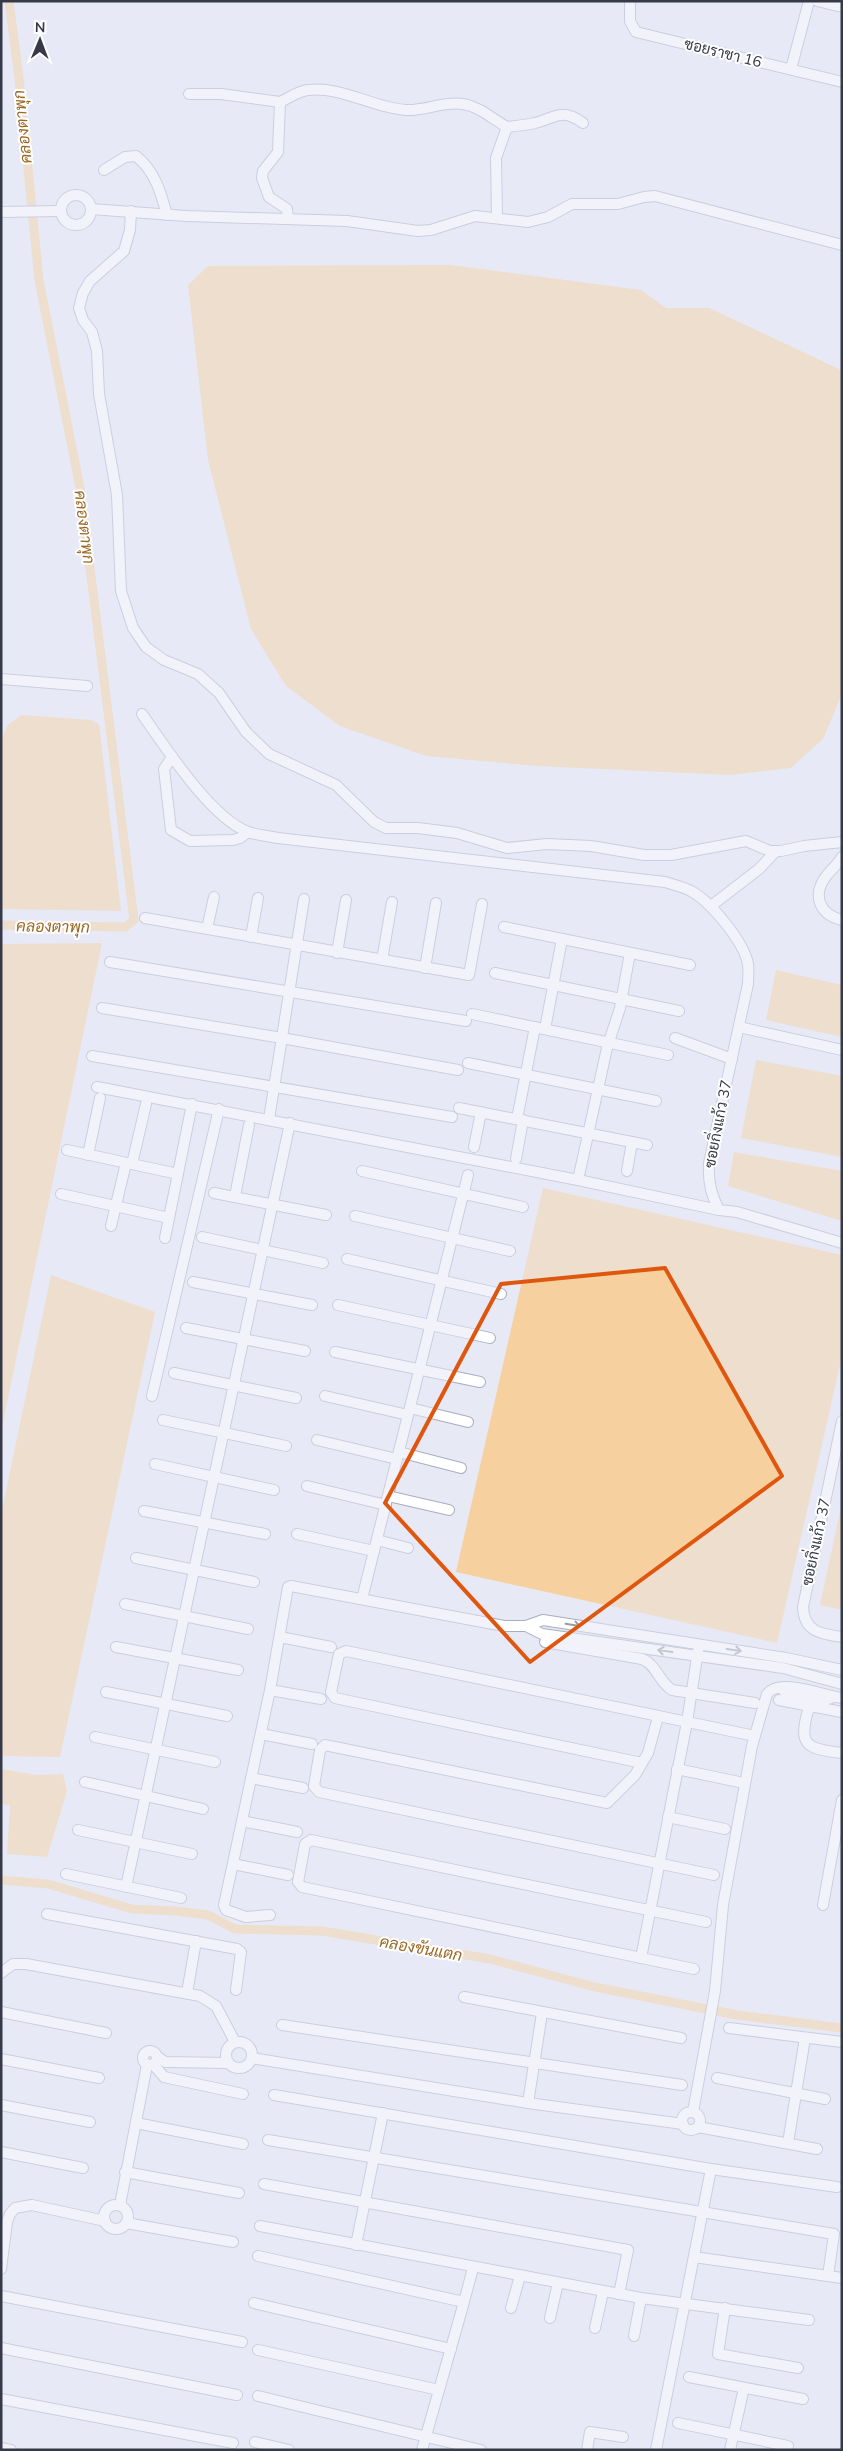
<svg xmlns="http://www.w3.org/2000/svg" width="843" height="2451" font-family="Mulish,Sarabun,sans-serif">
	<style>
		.water { fill: #f6d09e }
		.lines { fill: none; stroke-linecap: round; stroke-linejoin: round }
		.canal { stroke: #f6d09e; stroke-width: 9 }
		.minor-casing { stroke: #a8adc1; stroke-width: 12 }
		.minor { stroke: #fff; stroke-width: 10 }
		.oneway { stroke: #9a9ca4 }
		.marked { fill: none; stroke: #df570f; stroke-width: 4; stroke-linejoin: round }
		.labels { text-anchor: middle; stroke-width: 4; stroke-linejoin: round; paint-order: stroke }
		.street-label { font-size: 15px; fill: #353948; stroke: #fff }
		.water-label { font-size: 16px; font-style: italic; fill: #9b6822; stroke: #fff }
	</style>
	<rect width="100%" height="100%" fill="#e7e9f5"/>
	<!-- water -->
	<g class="water">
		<path d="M 450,265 L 641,290 L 666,308 L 709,308 L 839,369 L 842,372 L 842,694 L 823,739 L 791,768 L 730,775 L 537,766 L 426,756 L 340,726 L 286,686 L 251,629 L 208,460 L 188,285 L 208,266 Z"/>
		<path d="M 21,715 L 91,720 L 99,724 L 121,911 L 1,909 L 1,739 L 8,725 Z"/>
		<path d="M 102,943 L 1,1432 L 1,944 Z"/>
		<path d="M 776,970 L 842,985 L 842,1037 L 766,1020 Z"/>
		<path d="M 756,1060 L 842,1076 L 842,1157 L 741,1138 Z"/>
		<path d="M 734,1152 L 842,1171 L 842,1221 L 728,1186 Z"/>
		<path d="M 543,1188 L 842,1255 L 842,1356 L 777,1643 L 456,1572 Z"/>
		<path d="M 51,1275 L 155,1312 L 60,1757 L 2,1756 L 1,1515 Z"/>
		<path d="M 842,1502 L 842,1610 L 820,1605 Z"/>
		<path d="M 1,1769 L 36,1775 L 63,1774 L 67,1791 L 47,1857 L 7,1854 L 10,1805 L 1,1804 Z"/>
	</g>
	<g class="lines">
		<!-- canal -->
		<g class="canal">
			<path d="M 1,925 L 125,927 L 134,920 L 80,488 L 39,280 L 19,78 L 9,1"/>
			<path d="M 1,1880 L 48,1884 L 132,1909 L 175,1911 L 208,1915 L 235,1929 L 322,1931 L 490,1959 L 595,1987 L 737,2015 L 842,2028"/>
		</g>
		<!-- minor casing -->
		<g class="minor-casing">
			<g id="minor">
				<path d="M 630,1 L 630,21 L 636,32 L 842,82"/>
				<path d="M 817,1 L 842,7"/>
				<path d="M 791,69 L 809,1"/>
				<path d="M 189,94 L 221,94 L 280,102 L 278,152 L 263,171 L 262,178 L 269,197 L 287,209 L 288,218"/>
				<path d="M 280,102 C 289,98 298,91 308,90 C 342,86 373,108 406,110 C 425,111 443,101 463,104 C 481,107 492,119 507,127 C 516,126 526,125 535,123 C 557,117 562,108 583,123"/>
				<path d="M 104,170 L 125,157 L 136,156 C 155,171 161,193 167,215"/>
				<circle cx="76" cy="210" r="15"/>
				<path d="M 91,209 L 186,216 L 347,221 L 418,231 L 431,230 L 475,216 L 528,222 L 548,217 L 572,204 L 618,204 L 644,197 L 655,196 L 842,245"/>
				<path d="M 131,211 L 130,230 L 124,251 L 90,281 L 83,293 L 79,308 L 83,320 L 92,332 L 97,351 L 99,394 L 117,495 L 121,591 L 133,628 L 146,647 L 164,660 L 198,674 L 219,693 L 246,732 L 269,754 L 336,785 L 374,822 L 386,828 L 418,828 L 457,833 L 507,848 L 547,844 L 591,846 L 644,855 L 671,855 L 746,841 L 770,851 L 781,851 L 804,846 L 842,842"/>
				<path d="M 1,212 L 61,211"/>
				<path d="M 497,218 L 496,158 L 507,127"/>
				<path d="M 1,679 L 87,686"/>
				<path d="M 142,714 C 166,748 210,817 248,832 C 257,835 268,836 278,838 L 665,882 C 674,885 683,887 691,891 C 711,902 744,942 748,964 C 749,970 748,977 748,984 L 709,1163 C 708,1182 711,1194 719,1210 L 737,1212 L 842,1243"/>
				<path d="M 172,757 L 164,769 L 171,830 L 190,841 L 233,840 L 240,838 L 248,832"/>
				<path d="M 842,857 C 838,864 832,869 827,875 C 812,894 818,914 842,920"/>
				<path d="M 711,906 L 759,869 L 776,851"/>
				<path d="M 145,918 L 469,975 L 482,904"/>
				<path d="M 504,927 L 690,965"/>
				<path d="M 207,929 L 214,897"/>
				<path d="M 251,937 L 258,898"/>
				<path d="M 337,953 L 346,900"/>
				<path d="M 382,960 L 392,902"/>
				<path d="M 110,962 L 466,1021"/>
				<path d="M 425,968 L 436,903"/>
				<path d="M 495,973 L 679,1011"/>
				<path d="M 102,1008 L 282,1038 L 458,1070"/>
				<path d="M 472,1014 L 668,1055"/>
				<path d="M 739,1027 L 842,1050"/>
				<path d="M 545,1029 L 562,939"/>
				<path d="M 675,1038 L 732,1059"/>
				<path d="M 92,1056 L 452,1117"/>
				<path d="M 468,1063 L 656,1101"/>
				<path d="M 97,1087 L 578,1180 L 719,1210"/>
				<path d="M 459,1108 L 647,1145"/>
				<path d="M 269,1119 L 304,899"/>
				<path d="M 517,1119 L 535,1027"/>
				<path d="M 474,1147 L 481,1112"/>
				<path d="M 67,1150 L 178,1174"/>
				<path d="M 88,1155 L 100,1098"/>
				<path d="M 516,1159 L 523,1120"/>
				<path d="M 132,1164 L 146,1104"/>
				<path d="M 362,1171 L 523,1207"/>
				<path d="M 627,1171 L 632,1142"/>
				<path d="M 578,1180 L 607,1048 L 620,1008 L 630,953"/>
				<path d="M 214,1193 L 326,1215"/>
				<path d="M 61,1194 L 169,1218"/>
				<path d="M 235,1196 L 249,1125"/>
				<path d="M 355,1216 L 510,1251"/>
				<path d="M 111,1226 L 126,1163"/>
				<path d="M 202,1237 L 323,1263"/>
				<path d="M 165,1238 L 192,1104"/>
				<path d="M 347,1259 L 501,1294"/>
				<path d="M 193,1282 L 312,1305"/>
				<path d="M 338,1305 L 490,1338"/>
				<path d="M 186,1328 L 305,1351"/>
				<path d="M 335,1352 L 480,1382"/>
				<path d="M 174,1373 L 296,1398"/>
				<path d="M 152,1396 L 219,1109"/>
				<path d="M 325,1396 L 408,1415"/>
				<path d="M 410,1408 L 468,1422"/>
				<path d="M 163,1420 L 286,1446"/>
				<path d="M 842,1421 L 803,1607 C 804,1632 821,1634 842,1637"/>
				<path d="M 317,1440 L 397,1459"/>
				<path d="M 399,1452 L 461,1468"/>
				<path d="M 155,1464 L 274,1490"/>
				<path d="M 307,1486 L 386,1505"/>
				<path d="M 388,1496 L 449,1510"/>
				<path d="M 144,1511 L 265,1534"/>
				<path d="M 297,1534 L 374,1551"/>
				<path d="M 377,1540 L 408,1548"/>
				<path d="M 136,1558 L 254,1582"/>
				<path d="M 362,1599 L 468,1175"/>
				<path d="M 125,1604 L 248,1629"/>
				<path d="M 526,1626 L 542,1634 L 783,1668 L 842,1684"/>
				<path d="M 280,1637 L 331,1647"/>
				<path d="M 545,1642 L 642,1659 C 656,1664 659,1682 672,1690 L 755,1703"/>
				<path d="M 116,1647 L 238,1670"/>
				<path d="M 782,1689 C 789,1698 823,1704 833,1697"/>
				<path d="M 270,1690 L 321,1699"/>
				<path d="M 106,1692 L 227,1716"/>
				<path d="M 779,1700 L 842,1712"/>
				<path d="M 809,1707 C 798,1744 804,1749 842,1753"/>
				<path d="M 658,1717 L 648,1753 L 635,1775 L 607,1803 L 325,1745 L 320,1750 L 314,1786 L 319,1792 L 714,1875"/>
				<path d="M 261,1734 L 312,1744"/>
				<path d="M 95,1737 L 215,1762"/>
				<path d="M 642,1763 L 335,1698 L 331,1692 L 339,1654 L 346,1651 L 750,1735"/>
				<path d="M 677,1769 L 739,1782"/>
				<path d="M 251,1778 L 303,1788"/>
				<path d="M 85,1782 L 203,1809"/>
				<path d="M 668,1817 L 725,1829"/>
				<path d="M 242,1821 L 297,1832"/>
				<path d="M 78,1830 L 192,1854"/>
				<path d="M 233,1864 L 288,1875"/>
				<path d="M 66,1874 L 181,1898"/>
				<path d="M 126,1887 L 290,1123"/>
				<path d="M 823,1905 L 842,1800"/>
				<path d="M 47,1914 L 237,1949 L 241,1952 L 236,1990"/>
				<path d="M 270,1915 L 246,1917 L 226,1910 L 224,1905 L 270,1690 L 288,1587 L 291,1586 L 504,1626 L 526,1626 L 543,1620 L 786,1658 L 842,1670"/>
				<path d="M 641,1958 L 687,1722 L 698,1651"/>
				<path d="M 694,1969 L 302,1887 L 298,1882 L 305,1844 L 311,1840 L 706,1922"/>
				<path d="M 1,1973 L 13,1964 L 26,1964 L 200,1996 L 216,2006 L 235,2042"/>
				<path d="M 187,1993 L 196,1941"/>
				<path d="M 464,1997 L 681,2038"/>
				<path d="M 1,2012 L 106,2033"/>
				<path d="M 282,2025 L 682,2085"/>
				<path d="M 729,2028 L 842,2042"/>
				<circle cx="239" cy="2055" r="13"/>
				<circle cx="150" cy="2058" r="7"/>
				<path d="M 158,2057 L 165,2062 L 228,2063"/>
				<path d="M 252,2058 L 528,2103 L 683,2124"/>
				<path d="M 1,2059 L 99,2078"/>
				<path d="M 153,2064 L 164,2077 L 243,2094"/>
				<path d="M 717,2078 L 825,2099"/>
				<path d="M 274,2095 L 711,2169 L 837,2187"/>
				<path d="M 528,2103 L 542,2013"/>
				<path d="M 1,2105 L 90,2122"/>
				<path d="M 693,2112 L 715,1991 L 723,1905 L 752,1746 L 767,1694 C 780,1677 824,1696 842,1698"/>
				<circle cx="691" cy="2121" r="9"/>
				<path d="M 136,2123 L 243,2144"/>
				<path d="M 698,2127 L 817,2149"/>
				<path d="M 268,2140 L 834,2234 L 828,2276"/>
				<path d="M 788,2143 L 805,2038"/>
				<path d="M 1,2152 L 83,2168"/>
				<path d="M 125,2172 L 239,2193"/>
				<path d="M 264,2184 L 628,2250 L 619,2294"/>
				<circle cx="116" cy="2217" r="12"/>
				<path d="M 120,2205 L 147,2065"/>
				<path d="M 126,2223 L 233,2242"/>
				<path d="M 260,2226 L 641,2298 L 809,2320"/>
				<path d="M 356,2245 L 383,2113"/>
				<path d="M 258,2256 L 464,2302 L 422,2450"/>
				<path d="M 694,2257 L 842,2278"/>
				<path d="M 1,2269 L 7,2222 L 10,2214 L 15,2208 L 32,2205 L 105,2221"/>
				<path d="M 1,2296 L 242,2342"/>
				<path d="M 465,2298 L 473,2268"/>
				<path d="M 254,2303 L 451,2349"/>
				<path d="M 511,2308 L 520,2276"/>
				<path d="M 725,2308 L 718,2354 L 798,2368"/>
				<path d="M 550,2318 L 558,2283"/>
				<path d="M 595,2328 L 603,2292"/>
				<path d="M 634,2336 L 641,2298"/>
				<path d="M 1,2348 L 237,2395"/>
				<path d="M 258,2350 L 439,2390"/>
				<path d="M 689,2377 L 803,2399"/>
				<path d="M 258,2396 L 481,2450"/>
				<path d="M 1,2399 L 233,2443"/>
				<path d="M 678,2423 L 788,2446"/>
				<path d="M 255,2442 L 289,2450"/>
				<path d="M 1,2448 L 11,2450"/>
				<path d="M 587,2450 L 590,2432 L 623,2437"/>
				<path d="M 656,2450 L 711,2169"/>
				<path d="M 730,2450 L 744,2388"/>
			</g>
		</g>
		<!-- minor -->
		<use href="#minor" class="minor"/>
	</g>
	<!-- one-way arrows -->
	<defs><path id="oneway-shaft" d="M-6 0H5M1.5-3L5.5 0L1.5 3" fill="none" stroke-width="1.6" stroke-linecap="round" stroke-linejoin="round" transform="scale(1.25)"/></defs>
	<g class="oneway">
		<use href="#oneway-shaft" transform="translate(573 1625) rotate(9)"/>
		<use href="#oneway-shaft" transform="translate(734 1650) rotate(8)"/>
		<use href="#oneway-shaft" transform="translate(665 1651) rotate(-172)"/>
	</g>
	<!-- marked area -->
	<path d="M0 0H843V2451H0ZM 665,1268 L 782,1476 L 530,1662 L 385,1503 L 501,1284 Z" fill="#e7e9f5" fill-opacity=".55" fill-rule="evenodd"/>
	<path class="marked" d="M 665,1268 L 782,1476 L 530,1662 L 385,1503 L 501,1284 Z"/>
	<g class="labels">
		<!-- street labels -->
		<g class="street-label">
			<text transform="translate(723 53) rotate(14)" y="5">ซอยราชา 16</text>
			<text transform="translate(718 1124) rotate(-79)" y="5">ซอยกิ่งแก้ว 37</text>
			<text transform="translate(816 1542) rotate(-78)" y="5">ซอยกิ่งแก้ว 37</text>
		</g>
		<!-- water labels -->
		<g class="water-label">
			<text transform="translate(22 127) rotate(-96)" y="6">คลองตาพุก</text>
			<text transform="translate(85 527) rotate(83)" y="6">คลองตาพุก</text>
			<text transform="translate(53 926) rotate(1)" y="6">คลองตาพุก</text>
			<text transform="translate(421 1948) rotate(10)" y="6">คลองขันแตก</text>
		</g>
	</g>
	<!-- border -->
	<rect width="843" height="2451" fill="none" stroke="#353948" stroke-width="5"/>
	<!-- north arrow -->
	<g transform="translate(40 40) rotate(1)" stroke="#ffffff" stroke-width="4" paint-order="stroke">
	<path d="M0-4L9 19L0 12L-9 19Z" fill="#353948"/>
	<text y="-8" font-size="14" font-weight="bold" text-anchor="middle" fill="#353948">N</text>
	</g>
</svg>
